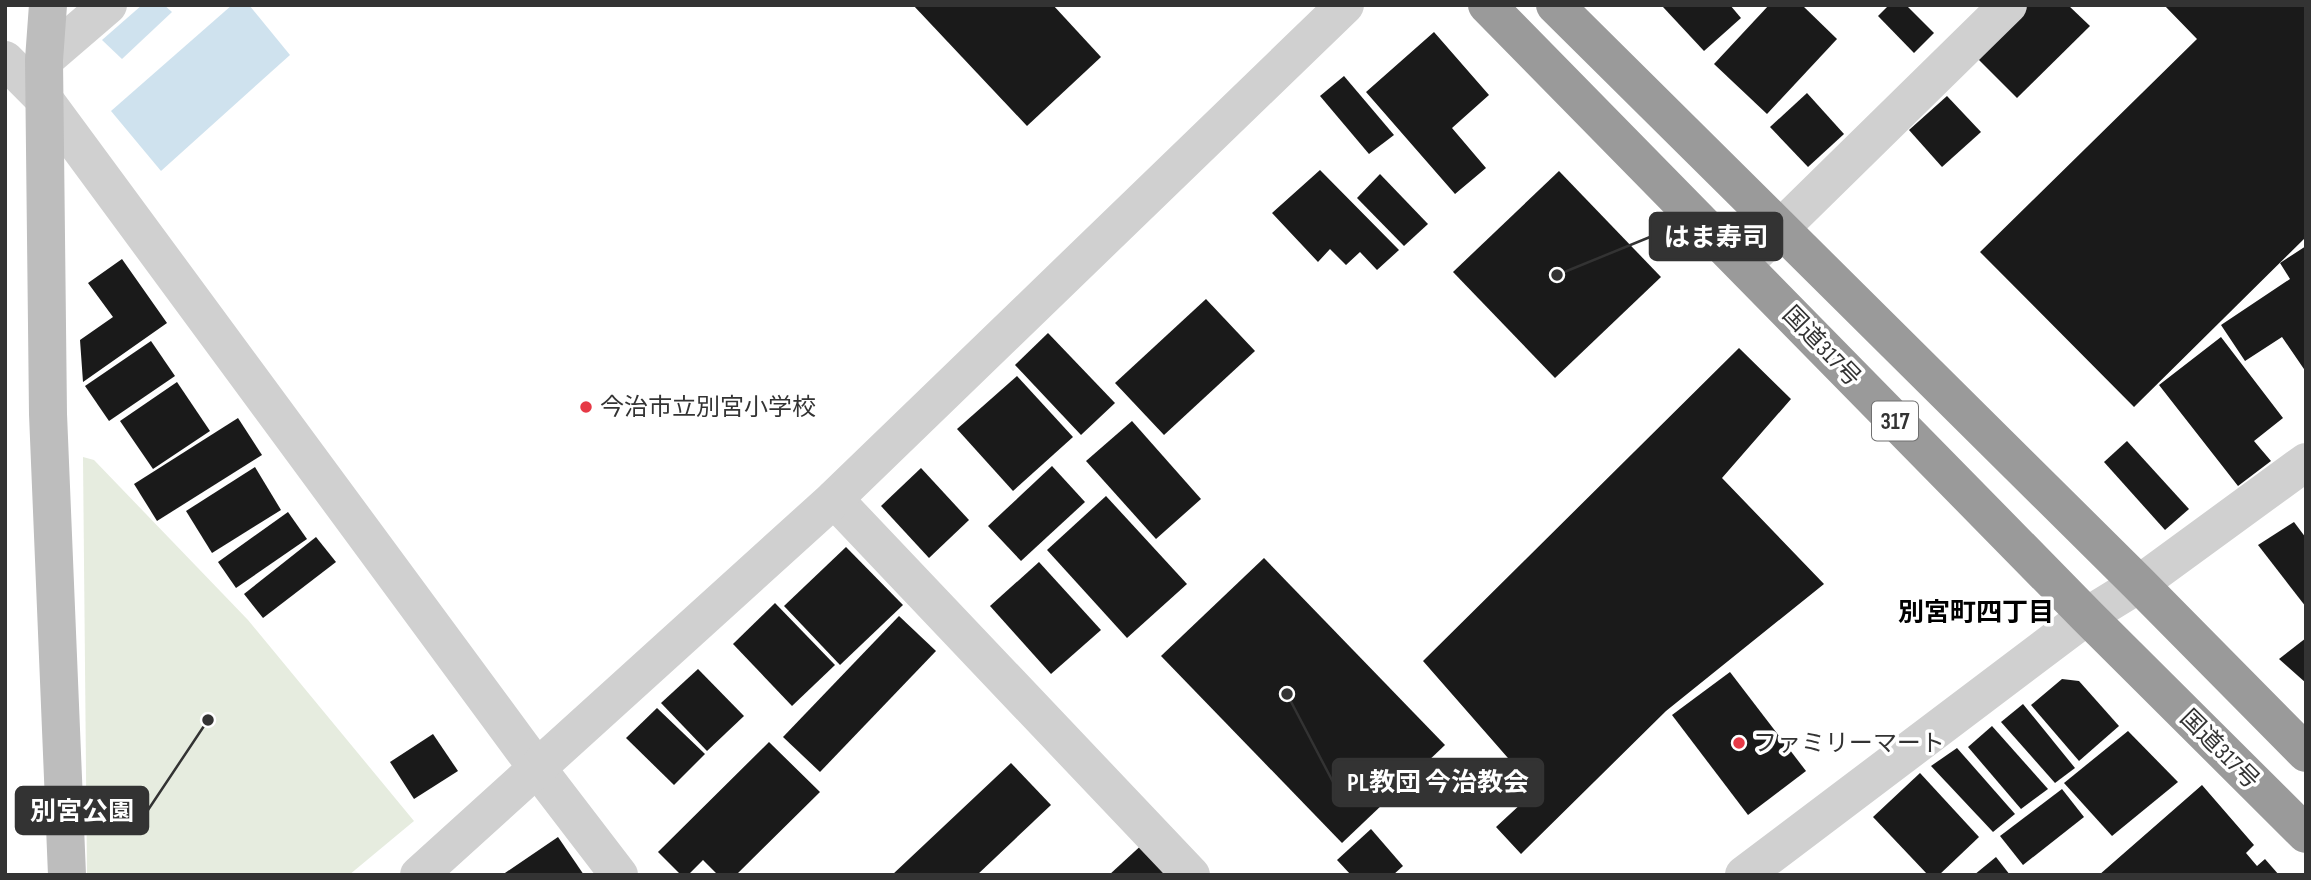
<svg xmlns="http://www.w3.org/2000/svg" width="2311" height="880" font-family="'Sofia Sans Condensed','Noto Sans JP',sans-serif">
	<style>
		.green { fill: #e6ecdf }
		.water { fill: #cfe2ee }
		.building { fill: #1a1a1a }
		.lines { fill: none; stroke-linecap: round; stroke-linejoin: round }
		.street { stroke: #d0d0d0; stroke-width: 38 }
		.secondary { stroke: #bdbdbd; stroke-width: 38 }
		.highway { stroke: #9a9a9a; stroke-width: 38 }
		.poi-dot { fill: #e63946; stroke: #fff; stroke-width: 2.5 }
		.labels { text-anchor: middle; stroke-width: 7; stroke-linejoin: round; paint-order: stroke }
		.shield { fill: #fff; stroke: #707070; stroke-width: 2 }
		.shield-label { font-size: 23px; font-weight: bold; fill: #333 }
		.street-label { font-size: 24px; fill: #333; stroke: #fff }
		.poi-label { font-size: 24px; fill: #333; stroke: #fff; text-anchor: start }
		.neighbourhood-label { font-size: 26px; font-weight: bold; fill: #000; stroke: #fff }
		.leader { fill: none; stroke: #333; stroke-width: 2.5 }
		.callout-dot { fill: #333; stroke: #fff; stroke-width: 2.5 }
		.callout { fill: #333; stroke: #333; stroke-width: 2.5 }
		.callout-label { font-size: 26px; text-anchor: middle; font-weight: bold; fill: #fff }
	</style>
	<rect width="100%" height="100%" fill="#fff"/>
	<!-- green -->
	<path class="green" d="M 83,457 L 94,460 L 248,620 L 414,821 L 349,875 L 87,875 Z"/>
	<!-- water -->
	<g class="water">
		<path d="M 142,5 L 164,5 L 172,12 L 122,59 L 102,40 Z"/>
		<path d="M 232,5 L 249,5 L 290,55 L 161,171 L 111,111 Z"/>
	</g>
	<!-- building -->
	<g class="building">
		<path d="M 913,5 L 1053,5 L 1101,57 L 1027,126 Z"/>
		<path d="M 1665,5 L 1730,5 L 1741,18 L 1704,51 L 1663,7 Z"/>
		<path d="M 1769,5 L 1802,5 L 1837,39 L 1767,114 L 1714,64 Z"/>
		<path d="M 1889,5 L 1906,5 L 1934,33 L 1914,53 L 1878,16 Z"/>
		<path d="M 2023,5 L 2068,5 L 2090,26 L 2017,98 L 1973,54 Z"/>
		<path d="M 2164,5 L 2306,5 L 2306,237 L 2134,407 L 1980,252 L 2197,39 Z"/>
		<path d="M 1434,32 L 1489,95 L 1452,128 L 1486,168 L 1455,194 L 1366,92 Z"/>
		<path d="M 1344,76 L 1394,135 L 1369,154 L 1320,96 Z"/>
		<path d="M 1807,93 L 1844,134 L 1808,167 L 1770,127 Z"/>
		<path d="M 1947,96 L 1981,132 L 1942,167 L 1909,130 Z"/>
		<path d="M 1320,170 L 1399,250 L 1377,270 L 1360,252 L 1346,265 L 1330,249 L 1318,262 L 1272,213 Z"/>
		<path d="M 1559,171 L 1661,277 L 1555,378 L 1453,272 Z"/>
		<path d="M 1380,174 L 1428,224 L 1404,246 L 1357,198 Z"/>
		<path d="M 2306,246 L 2306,372 L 2282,337 L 2245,361 L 2221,325 L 2290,279 L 2280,263 Z"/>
		<path d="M 122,259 L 167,323 L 83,382 L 80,340 L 113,317 L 88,283 Z"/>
		<path d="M 1206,299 L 1255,351 L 1164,435 L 1115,383 Z"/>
		<path d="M 1048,333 L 1115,403 L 1081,435 L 1015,365 Z"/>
		<path d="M 2221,337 L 2283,418 L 2254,441 L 2271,461 L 2238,486 L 2159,385 Z"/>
		<path d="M 151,341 L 175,376 L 109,421 L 85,386 Z"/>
		<path d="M 1739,348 L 1791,399 L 1722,478 L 1824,584 L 1666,711 L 1521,854 L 1496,827 L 1536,790 L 1423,661 Z"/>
		<path d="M 1017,376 L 1073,437 L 1013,491 L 957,429 Z"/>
		<path d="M 177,382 L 210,431 L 153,469 L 120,421 Z"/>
		<path d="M 238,418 L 262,455 L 157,521 L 134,484 Z"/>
		<path d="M 1132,421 L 1201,499 L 1156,539 L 1086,461 Z"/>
		<path d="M 2127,441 L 2189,509 L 2165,530 L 2104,462 Z"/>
		<path d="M 1052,466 L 1085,502 L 1021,561 L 988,526 Z"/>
		<path d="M 255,467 L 281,510 L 212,553 L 186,511 Z"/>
		<path d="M 921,468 L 969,520 L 929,558 L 881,506 Z"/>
		<path d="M 1106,496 L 1187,584 L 1127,638 L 1047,550 Z"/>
		<path d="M 288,512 L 307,539 L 236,588 L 218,562 Z"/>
		<path d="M 2294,522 L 2306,538 L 2306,607 L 2258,545 Z"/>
		<path d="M 316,537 L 336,562 L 263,618 L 244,594 Z"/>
		<path d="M 846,547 L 903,605 L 840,665 L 784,606 Z"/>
		<path d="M 1264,558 L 1445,745 L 1342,843 L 1161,656 Z"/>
		<path d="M 1039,562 L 1101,630 L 1051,674 L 990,606 Z"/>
		<path d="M 775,603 L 835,665 L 792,706 L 733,644 Z"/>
		<path d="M 899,616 L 936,651 L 820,772 L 783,737 Z"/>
		<path d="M 2306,638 L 2306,683 L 2279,659 Z"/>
		<path d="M 698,669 L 744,716 L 707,751 L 661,703 Z"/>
		<path d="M 1730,672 L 1806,771 L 1748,815 L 1672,715 Z"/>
		<path d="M 2062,679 L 2079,681 L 2119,726 L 2079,761 L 2031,705 Z"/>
		<path d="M 2023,704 L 2075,768 L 2055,783 L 2001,722 Z"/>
		<path d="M 657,708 L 705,754 L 674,785 L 626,738 Z"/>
		<path d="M 1992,726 L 2048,789 L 2021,809 L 1968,747 Z"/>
		<path d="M 2128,731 L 2178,782 L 2112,836 L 2064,783 Z"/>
		<path d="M 433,734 L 458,771 L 414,799 L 390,762 Z"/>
		<path d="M 769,742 L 820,792 L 736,875 L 718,875 L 703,860 L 688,875 L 681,875 L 658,852 Z"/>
		<path d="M 1957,748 L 2015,814 L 1993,832 L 1931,766 Z"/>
		<path d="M 1011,763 L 1051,805 L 977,875 L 892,875 Z"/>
		<path d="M 1920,773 L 1979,837 L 1939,875 L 1928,875 L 1873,817 Z"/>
		<path d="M 2202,785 L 2254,845 L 2246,853 L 2257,866 L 2265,859 L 2279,875 L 2099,875 Z"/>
		<path d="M 2062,789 L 2084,817 L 2023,865 L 2000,836 Z"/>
		<path d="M 1371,829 L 1403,866 L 1393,875 L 1351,875 L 1337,860 Z"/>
		<path d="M 558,837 L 584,875 L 502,875 Z"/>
		<path d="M 1146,841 L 1178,875 L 1109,875 Z"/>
		<path d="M 1996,857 L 2010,875 L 1974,875 Z"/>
	</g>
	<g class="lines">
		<!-- street -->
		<g class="street">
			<path d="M 5,60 L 44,99 L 537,768 L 619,875"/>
			<path d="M 44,60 L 108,5"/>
			<path d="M 1743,265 L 2008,5"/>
			<path d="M 834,499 L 1191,875"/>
			<path d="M 419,875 L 834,499 L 1345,5"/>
			<path d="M 1744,875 L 2087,616 L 2139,584 L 2306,462"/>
		</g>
		<!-- secondary -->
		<path class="secondary" d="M 48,5 L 44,60 L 48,414 L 67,875"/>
		<!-- highway -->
		<g class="highway">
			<path d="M 1487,5 L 2087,616 L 2306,834"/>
			<path d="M 1555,5 L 2139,584 L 2306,753"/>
		</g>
	</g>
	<!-- markers -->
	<g class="poi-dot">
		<circle cx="586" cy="407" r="7"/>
		<circle cx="1739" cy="743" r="7"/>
	</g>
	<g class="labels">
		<!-- shield labels -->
		<rect class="shield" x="1872" y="401.5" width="46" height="39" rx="5"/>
		<g class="shield-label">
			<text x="1895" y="429">317</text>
		</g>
		<!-- street labels -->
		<g class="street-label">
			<text transform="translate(1822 346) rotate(46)" y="8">国道317号</text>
			<text transform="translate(2220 749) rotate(45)" y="8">国道317号</text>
		</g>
		<!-- poi labels -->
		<g class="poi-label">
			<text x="600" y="415">今治市立別宮小学校</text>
			<text x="1753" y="751">ファミリーマート</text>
		</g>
		<!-- neighbourhood labels -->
		<g class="neighbourhood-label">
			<text x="1976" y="621">別宮町四丁目</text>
		</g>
	</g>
	<!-- callouts -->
	<path class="leader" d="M1557 275L1650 237M1287 694L1333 782M208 720L148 810"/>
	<g class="callout-dot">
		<circle cx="1557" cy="275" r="7"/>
		<circle cx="1287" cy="694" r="7"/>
		<circle cx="208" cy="720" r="7"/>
	</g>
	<g class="callout">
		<rect x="1650" y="213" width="132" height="47" rx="7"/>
		<rect x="1333" y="759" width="210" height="47" rx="7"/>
		<rect x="16" y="787" width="132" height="47" rx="7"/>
	</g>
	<g class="callout-label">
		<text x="1716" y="246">はま寿司</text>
		<text x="1438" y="791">PL教団 今治教会</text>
		<text x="82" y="820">別宮公園</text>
	</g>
	<!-- border -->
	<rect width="2311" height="880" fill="none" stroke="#333333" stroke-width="14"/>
</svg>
